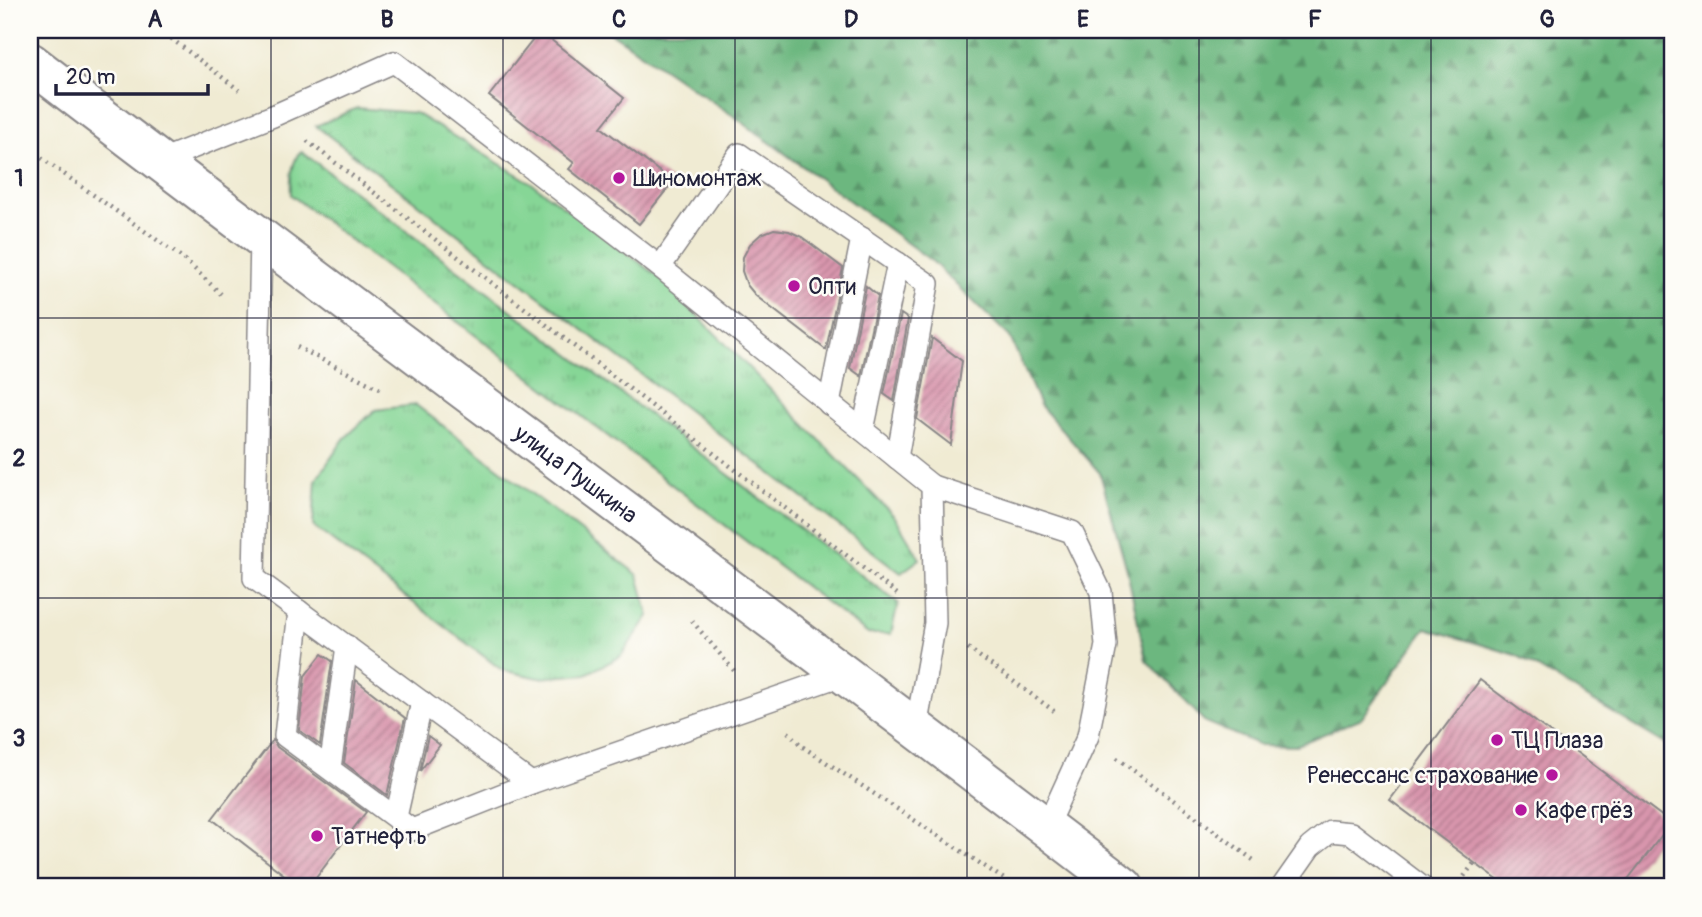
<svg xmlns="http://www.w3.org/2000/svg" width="1702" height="917" font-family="Pangolin,sans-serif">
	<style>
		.grass { fill: url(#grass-tufts); stroke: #547c68; stroke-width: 2 }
		.forest { fill: url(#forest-firs); stroke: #476c5d; stroke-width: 2 }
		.building { fill: url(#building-hatch) }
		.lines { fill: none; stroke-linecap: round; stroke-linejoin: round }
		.lane-casing { stroke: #898687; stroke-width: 24 }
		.secondary-casing { stroke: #898687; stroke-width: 42 }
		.path { stroke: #898687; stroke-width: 4.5; stroke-dasharray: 2 5; stroke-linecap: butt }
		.lane { stroke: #fff; stroke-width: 21 }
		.secondary { stroke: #fff; stroke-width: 38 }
		.grid { fill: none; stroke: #22223b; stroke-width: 2; stroke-opacity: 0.55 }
		.poi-dot { fill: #b5179e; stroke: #fdfcf7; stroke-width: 2.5 }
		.labels { text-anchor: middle; stroke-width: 5; stroke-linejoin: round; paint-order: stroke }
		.poi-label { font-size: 23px; fill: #22223b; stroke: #fdfcf7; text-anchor: start }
		.street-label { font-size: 23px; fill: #22223b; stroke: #fdfcf7 }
		.neatline { fill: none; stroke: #22223b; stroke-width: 2.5 }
		.grid-label { font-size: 23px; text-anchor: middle; font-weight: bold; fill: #22223b }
	</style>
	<defs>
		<pattern id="grass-tufts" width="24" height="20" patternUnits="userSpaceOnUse" patternTransform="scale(1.75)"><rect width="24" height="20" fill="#86d696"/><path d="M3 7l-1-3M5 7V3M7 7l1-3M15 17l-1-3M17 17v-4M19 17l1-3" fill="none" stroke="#73b782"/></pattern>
		<pattern id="forest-firs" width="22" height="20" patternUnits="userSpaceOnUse" patternTransform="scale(1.75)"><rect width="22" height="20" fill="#6cb77f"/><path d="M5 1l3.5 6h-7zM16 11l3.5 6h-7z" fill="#589469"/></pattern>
		<pattern id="building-hatch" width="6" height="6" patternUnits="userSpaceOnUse" patternTransform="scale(1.75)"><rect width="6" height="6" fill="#d996ad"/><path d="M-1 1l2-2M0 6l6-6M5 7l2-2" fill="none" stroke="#b07a8e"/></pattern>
	</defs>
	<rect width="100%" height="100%" fill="#fdfcf7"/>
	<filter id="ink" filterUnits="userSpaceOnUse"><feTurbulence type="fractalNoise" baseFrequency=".0143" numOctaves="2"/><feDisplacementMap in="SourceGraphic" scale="14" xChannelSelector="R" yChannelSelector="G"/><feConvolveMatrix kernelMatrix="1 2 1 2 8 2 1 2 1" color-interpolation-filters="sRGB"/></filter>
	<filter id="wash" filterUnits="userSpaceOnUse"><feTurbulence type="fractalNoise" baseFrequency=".00686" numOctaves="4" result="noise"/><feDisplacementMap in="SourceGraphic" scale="28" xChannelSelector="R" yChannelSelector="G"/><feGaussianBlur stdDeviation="1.57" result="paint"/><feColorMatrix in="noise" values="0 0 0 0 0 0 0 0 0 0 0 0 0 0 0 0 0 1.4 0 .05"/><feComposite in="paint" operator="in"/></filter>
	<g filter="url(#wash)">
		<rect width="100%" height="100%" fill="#f0ebd3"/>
		<!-- grass -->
		<g class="grass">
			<path d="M 357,108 L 415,113 L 530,182 L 662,279 L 895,517 L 920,559 L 901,573 L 316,126 Z"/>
			<path d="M 302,152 L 898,603 L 891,634 L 868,634 L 291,195 C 290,179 291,168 298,154 Z"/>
			<path d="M 416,405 L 638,575 L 649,616 L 620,657 L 586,674 L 539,678 L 502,670 L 313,526 L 316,480 L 344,439 L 375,410 Z"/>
		</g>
		<!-- forest -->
		<path class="forest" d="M 607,30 L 1672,30 L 1672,748 L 1516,655 L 1426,628 L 1362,718 L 1295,746 L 1260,745 L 1205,722 L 1146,660 L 1127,570 L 1100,473 L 1040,405 L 1010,337 L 933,262 L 735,117 Z"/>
		<g id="blocks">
			<!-- building -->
			<g class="building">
				<path d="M 540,31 L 624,98 L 601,127 L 673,182 L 639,224 L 569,169 L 574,163 L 489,96 Z"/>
				<path d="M 774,229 L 789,231 L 802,237 L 843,268 L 826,350 L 756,296 L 747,285 L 742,271 L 743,257 L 750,244 L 761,234 Z"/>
				<path d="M 866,286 L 878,296 L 861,376 L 850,368 Z"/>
				<path d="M 901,314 L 908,319 L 894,401 L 884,394 Z"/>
				<path d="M 932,338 L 962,361 L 951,445 L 917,419 Z"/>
				<path d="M 322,654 L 332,661 L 320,745 L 299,730 L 305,676 Z"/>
				<path d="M 356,680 L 405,718 L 387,795 L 344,763 Z"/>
				<path d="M 1480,680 L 1671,823 L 1622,887 L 1507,887 L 1390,800 Z"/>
				<path d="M 428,736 L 440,745 L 420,771 Z"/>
				<path d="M 273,740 L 277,747 L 366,812 L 309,887 L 300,887 L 212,819 Z"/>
			</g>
		</g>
	</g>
	<g filter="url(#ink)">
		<use href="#blocks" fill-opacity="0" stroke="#898687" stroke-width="2"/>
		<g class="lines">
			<!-- lane casing -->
			<g class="lane-casing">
				<g id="lane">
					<path d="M 159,161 L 273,116 L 394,62 L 660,267 L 932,486 L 935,623 L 916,728"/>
					<path d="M 261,237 L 254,578 L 531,783"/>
					<path d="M 660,267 L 739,154 L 928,284 L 897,458"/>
					<path d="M 829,404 L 862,238"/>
					<path d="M 863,430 L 898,263"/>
					<path d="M 932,486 L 1072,532 L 1101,592 L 1106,645 L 1088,736 L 1046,828"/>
					<path d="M 299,611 L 285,736 L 412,830 L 531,783 L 845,674"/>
					<path d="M 330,768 L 347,646"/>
					<path d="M 396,817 L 422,702"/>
					<path d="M 1282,887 L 1310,847 L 1330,831 L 1351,833 L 1422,887"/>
				</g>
			</g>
			<!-- secondary casing -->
			<g class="secondary-casing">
				<g id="secondary">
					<path id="s1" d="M 30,62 C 392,341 762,608 1124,887"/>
				</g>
			</g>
			<!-- path -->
			<g class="path">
				<path d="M 160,30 L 239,90"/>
				<path d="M 307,141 L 897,594"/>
				<path d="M 30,150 L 184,259 L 221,294"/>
				<path d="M 297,347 L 382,390"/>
				<path d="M 692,621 L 736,673"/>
				<path d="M 968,648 L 1054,711"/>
				<path d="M 788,732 L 803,747 L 1016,887"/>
				<path d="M 1117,758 L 1256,862"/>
				<path d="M 1460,882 L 1474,863"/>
			</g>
			<!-- lane -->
			<use href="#lane" class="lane"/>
			<!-- secondary -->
			<use href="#secondary" class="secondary"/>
		</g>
	</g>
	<!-- grid -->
	<path class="grid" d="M 271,30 L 271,887M 503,30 L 503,887M 735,30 L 735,887M 967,30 L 967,887M 1199,30 L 1199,887M 1431,30 L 1431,887M 30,318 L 1672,318M 30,598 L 1672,598"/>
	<!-- markers -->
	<g class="poi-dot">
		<circle cx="619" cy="178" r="7"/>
		<circle cx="794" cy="286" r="7"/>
		<circle cx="1497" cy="740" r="7"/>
		<circle cx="1552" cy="775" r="7"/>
		<circle cx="1521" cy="810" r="7"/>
		<circle cx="317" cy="836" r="7"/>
	</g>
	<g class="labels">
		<!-- poi labels -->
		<g class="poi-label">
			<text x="633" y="186">Шиномонтаж</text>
			<text x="808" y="294">Опти</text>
			<text x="1511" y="748">ТЦ Плаза</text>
			<text x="1538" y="783" text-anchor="end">Ренессанс страхование</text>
			<text x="1535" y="818">Кафе грёз</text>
			<text x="331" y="844">Татнефть</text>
		</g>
		<!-- street labels -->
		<g class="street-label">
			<text dy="8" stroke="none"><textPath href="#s1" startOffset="684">улица Пушкина</textPath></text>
		</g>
	</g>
	<!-- margin -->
	<rect width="1702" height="917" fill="none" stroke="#fdfcf7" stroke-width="77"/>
	<!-- scale -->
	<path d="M56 84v10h152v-10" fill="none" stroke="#22223b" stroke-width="3.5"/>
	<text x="66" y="84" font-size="21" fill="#22223b" stroke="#fdfcf7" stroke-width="5" paint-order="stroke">20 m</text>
	<rect x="38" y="38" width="1626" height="840" class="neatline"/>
	<g class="grid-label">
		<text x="155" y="27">A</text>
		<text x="387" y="27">B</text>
		<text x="619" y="27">C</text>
		<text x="851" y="27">D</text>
		<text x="1083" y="27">E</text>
		<text x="1315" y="27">F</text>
		<text x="1547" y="27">G</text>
		<text x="19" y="186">1</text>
		<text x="19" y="466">2</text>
		<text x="19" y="746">3</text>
	</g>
</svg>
